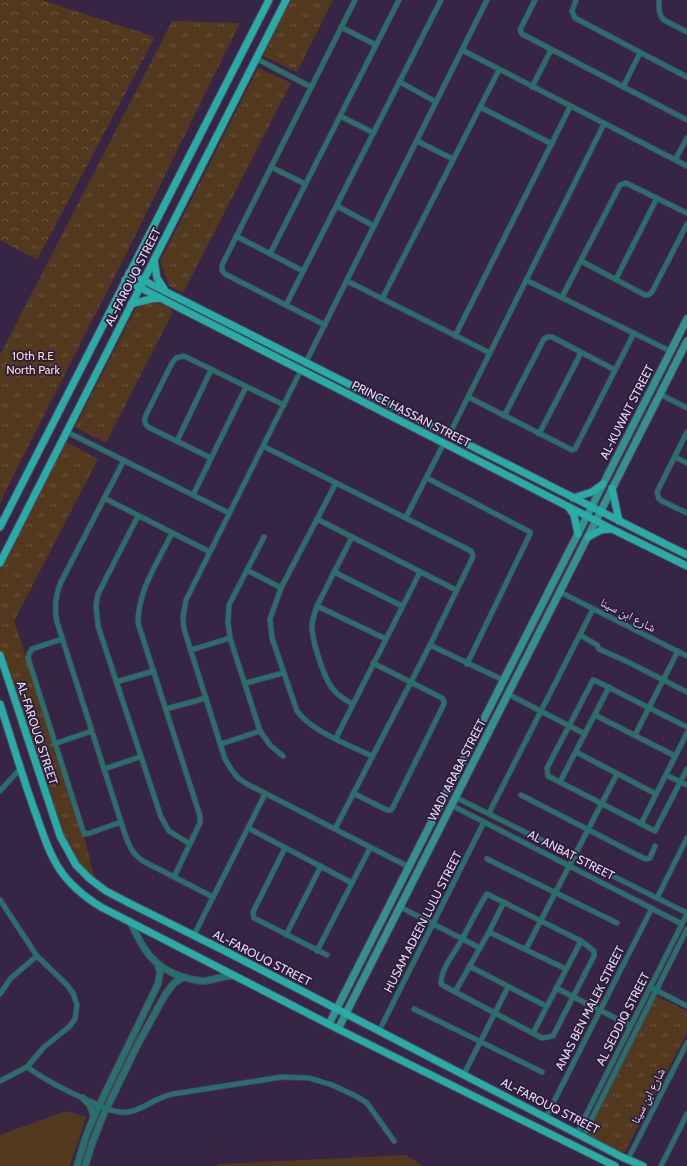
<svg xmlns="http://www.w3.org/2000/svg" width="687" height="1166" font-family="Cabin,'Noto Naskh Arabic',sans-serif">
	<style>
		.grass { fill: #52391d }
		.forest { fill: url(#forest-crowns) }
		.park { fill: url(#park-tufts) }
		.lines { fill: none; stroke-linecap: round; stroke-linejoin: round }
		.minor-casing { stroke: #534261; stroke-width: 6 }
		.tertiary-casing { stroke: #534261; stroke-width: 8 }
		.secondary-casing { stroke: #534261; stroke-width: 9 }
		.primary-casing { stroke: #534261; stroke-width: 9 }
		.minor { stroke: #26716c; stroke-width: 4.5 }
		.tertiary { stroke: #26716c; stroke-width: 6 }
		.secondary { stroke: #33928b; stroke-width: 7 }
		.primary { stroke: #27ada5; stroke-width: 7 }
		.labels { text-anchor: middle; stroke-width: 3.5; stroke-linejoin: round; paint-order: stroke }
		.street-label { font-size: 12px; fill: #e6dbf1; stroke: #2d1b3c }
		.park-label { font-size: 12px; fill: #f5dfc9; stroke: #2d1b3c }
	</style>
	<defs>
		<pattern id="forest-crowns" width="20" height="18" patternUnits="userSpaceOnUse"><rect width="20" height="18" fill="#52391d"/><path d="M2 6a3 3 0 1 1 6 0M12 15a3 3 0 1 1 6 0" fill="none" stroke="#6b553e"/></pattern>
		<pattern id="park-tufts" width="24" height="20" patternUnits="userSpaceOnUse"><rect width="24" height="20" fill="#52391d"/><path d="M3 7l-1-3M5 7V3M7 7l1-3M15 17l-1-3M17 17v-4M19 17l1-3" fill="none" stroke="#6b553e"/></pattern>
	</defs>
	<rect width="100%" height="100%" fill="#372546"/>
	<!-- grass -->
	<g class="grass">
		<path d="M 66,1111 L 86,1117 L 70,1166 L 0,1166 L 0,1135 Z"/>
		<path d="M 406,1155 L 423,1166 L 216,1166 L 219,1164 Z"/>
	</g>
	<!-- forest -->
	<path class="forest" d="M 0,0 L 42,0 L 155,37 L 37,260 L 0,240 Z"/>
	<!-- park -->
	<g class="park">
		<path d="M 290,0 L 333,0 L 297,72 L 263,56 Z"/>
		<path d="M 172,21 L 240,23 L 128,250 L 5,492 L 0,505 L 0,355 Z"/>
		<path d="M 258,68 L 291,83 L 183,293 L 169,286 L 160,262 Z"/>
		<path d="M 161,298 L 173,312 L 106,443 L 75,427 L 136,308 Z"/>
		<path d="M 66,442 L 98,459 L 14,621 L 85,839 L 95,882 L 84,874 L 53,818 L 0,651 L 0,571 Z"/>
		<path d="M 654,995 L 687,1011 L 687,1033 L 622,1157 L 583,1136 Z"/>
	</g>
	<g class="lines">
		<!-- minor casing -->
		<g class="minor-casing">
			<g id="minor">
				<path d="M 535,0 L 520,30 L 522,34 L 687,120"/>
				<path d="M 576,0 L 572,11 L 575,18 L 687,77"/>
				<path d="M 659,0 C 659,7 658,14 664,20 L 687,32"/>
				<path d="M 341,27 L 376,45"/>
				<path d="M 462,50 L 687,166"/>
				<path d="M 257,59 L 311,87"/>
				<path d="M 400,82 L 436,102"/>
				<path d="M 532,87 L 551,50"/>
				<path d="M 623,87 L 640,53"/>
				<path d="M 480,107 L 552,144"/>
				<path d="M 340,116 L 374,133"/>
				<path d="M 417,141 L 453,159"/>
				<path d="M 675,160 L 687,138"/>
				<path d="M 271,167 L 305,184"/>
				<path d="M 337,206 L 374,226"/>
				<path d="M 236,236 L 303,271"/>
				<path d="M 270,254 L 399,0"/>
				<path d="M 581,261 L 645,295 L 648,295 L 652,292 L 687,224"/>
				<path d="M 616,279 L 657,198"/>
				<path d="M 526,280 L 670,351"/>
				<path d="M 347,281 L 490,353"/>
				<path d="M 562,297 L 620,185 L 626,183 L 687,213"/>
				<path d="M 382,299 L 499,70"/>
				<path d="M 286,305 L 441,0"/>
				<path d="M 325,325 L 225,274 L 222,270 L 222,265 L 355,0"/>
				<path d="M 455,336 L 570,107"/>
				<path d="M 306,362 L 487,0"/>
				<path d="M 301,370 L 186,600 L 183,617 L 184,629 L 225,759 L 231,769 L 238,778 L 247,784 L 409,867"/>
				<path d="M 660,394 L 687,408"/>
				<path d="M 468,397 L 572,450 L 575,449 L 634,333"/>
				<path d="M 504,416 L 544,339 L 548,337 L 552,337 L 615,370"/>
				<path d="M 67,432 L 229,513"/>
				<path d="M 687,432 L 657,492 L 659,499 L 662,501 L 687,513"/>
				<path d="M 539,434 L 581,353"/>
				<path d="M 449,435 L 604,124"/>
				<path d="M 177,441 L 211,370"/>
				<path d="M 263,446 L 471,551 L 473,555 L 472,559 L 430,645 L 335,829"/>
				<path d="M 675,457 L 687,463"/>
				<path d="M 211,458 L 148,427 C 144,423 144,420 146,415 L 172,363 L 176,358 L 184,356 L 284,405"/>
				<path d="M 124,460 L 61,582 C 55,596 54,608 57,622 L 121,822 C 126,837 129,852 143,861 L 213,897"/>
				<path d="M 427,478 L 530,532 L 530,534 L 467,664"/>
				<path d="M 336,483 L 281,588 L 270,619 L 272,638 L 297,711 C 311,731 349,745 372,756"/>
				<path d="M 193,495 L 246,387"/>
				<path d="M 104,498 L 210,552"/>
				<path d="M 138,516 L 98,594 L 96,605 L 98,626 L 161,817 L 169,831 L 190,844"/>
				<path d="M 406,517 L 444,443"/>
				<path d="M 317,519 L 456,590"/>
				<path d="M 172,533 C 158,562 138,590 138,623 L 200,816 L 200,823 L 174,877"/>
				<path d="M 264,537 L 229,605 L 228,622 L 230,638 L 260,731 L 270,745 L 283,756"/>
				<path d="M 352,537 L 317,606 C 315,612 313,618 312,624 C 311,638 324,679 333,689 C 338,696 345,700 353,704"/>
				<path d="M 247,570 L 281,588"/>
				<path d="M 334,572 L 402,606"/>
				<path d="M 560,592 L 687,656"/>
				<path d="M 317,606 L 386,639"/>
				<path d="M 580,635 L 597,645 L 599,649 L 628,662 L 687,692"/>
				<path d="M 62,639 L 32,649 L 29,654 L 28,658 L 84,834 L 90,833 L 121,822"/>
				<path d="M 430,645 L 503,680"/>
				<path d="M 191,650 L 230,638"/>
				<path d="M 116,682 L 154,671"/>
				<path d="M 246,683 L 283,673"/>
				<path d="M 508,694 L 585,734"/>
				<path d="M 166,709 L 206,698"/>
				<path d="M 595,715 L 675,756"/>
				<path d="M 687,727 L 596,681 L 593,680 L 547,768 L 548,776 L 655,831 L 687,769"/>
				<path d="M 635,735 L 678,651"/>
				<path d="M 336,738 L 420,572"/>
				<path d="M 54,744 L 92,731"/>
				<path d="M 221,744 L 260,731"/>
				<path d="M 576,752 L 656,794"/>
				<path d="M 104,769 L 140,757"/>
				<path d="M 666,775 L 687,785"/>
				<path d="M 560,782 L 609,687"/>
				<path d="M 0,791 L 20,769"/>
				<path d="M 353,793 L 387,810 L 391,810 L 393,807 L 444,704 L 444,701 L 442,698 L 373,663"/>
				<path d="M 521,795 L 645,859 L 650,858 L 655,846"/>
				<path d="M 455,797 L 687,913"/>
				<path d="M 451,805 L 682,924"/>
				<path d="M 489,813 L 593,609"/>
				<path d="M 641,824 L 687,733"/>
				<path d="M 248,828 L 352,883"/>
				<path d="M 285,848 L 253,912 L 254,918 L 327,955"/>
				<path d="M 487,859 L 617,923"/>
				<path d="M 487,894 L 581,941 L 594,951 L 594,956 L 553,1036 L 542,1038 L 444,986 L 441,984 C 441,968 454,954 461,941 C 470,925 477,909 487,894 Z"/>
				<path d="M 657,898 L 687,838"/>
				<path d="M 0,900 L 37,956 L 66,984 L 73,993 L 77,1005 L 75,1019 L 69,1027 L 44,1047 L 27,1067 L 0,1081"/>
				<path d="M 400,907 L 480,948"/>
				<path d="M 489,932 L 566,969"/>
				<path d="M 194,935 L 265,794"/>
				<path d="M 286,935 L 321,866"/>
				<path d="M 526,949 L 617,774"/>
				<path d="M 317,951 L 370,848"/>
				<path d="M 469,966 L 546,1006"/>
				<path d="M 650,987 L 687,1006"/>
				<path d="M 556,988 L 631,1026"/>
				<path d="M 455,992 L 489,932 L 504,902"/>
				<path d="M 0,994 L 11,978 L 37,956"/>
				<path d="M 414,1009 L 542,1072"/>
				<path d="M 379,1031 L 484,822"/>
				<path d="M 533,1033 L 581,941"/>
				<path d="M 27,1067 C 48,1082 68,1092 92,1102 C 103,1107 115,1114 128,1112 C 144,1110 155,1097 173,1094 L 282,1077 L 309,1078 L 332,1085 L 356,1096 L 367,1103 L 394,1141"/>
				<path d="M 464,1074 L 508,987"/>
				<path d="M 546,1117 L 652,908"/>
				<path d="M 577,1133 L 687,914"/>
				<path d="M 583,1136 L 687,929"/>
				<path d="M 628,1159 L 687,1043"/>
				<path d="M 661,1166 L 687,1114"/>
			</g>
		</g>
		<!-- tertiary casing -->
		<g class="tertiary-casing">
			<g id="tertiary">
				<path d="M 130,921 C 142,948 153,968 183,977 C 190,979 197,981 204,981 C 214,980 224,975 234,976"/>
				<path d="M 83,1098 L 90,1105 L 94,1116"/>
				<path d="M 77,1166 L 85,1139 L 94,1116 L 158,984 L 160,973 L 158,965"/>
				<path d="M 85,1166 L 92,1144 L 102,1118 L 138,1044 L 165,995 L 174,983 L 184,977"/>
			</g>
		</g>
		<!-- secondary casing -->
		<g class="secondary-casing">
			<g id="secondary">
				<path d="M 329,1024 L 687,319"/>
				<path d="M 338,1029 L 687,341"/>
			</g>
		</g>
		<!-- primary casing -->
		<g class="primary-casing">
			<g id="primary">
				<path d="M 154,260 L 157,278 L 164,289"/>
				<path d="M 129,273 L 687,555"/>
				<path d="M 125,280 L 614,530 L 687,566"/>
				<path d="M 131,304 L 151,299 L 160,298"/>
				<path d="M 612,488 L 619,521"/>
				<path d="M 573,498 L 592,492 L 603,484"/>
				<path d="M 569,508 L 574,515 L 578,534"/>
				<path d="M 0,527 L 269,0"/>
				<path d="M 588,537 L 601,530 L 611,529"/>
				<path d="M 0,563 L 286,0"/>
				<path d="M 0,655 L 60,836 L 76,865 L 90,879 L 106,891 L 129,903 L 227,952 L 622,1157 L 643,1166"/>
				<path d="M 0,704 C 11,738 21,772 33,806 C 50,853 55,879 101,907 L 338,1029 L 615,1166"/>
			</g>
		</g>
		<!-- minor -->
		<use href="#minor" class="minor"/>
		<!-- tertiary -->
		<use href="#tertiary" class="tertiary"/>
		<!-- secondary -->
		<use href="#secondary" class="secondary"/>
		<!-- primary -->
		<use href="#primary" class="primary"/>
	</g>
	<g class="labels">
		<!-- street labels -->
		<g class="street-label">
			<text transform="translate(133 277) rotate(-63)" y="4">AL-FAROUQ STREET</text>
			<text transform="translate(627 412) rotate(-63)" y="4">AL-KUWAIT STREET</text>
			<text transform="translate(411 414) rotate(27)" y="4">PRINCE HASSAN STREET</text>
			<text transform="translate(628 615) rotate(27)" y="4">شارع ابن سينا</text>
			<text transform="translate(37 733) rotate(72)" y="4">AL-FAROUQ STREET</text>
			<text transform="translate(457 770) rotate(-63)" y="4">WADI ARABA STREET</text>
			<text transform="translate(571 855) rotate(27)" y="4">AL ANBAT STREET</text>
			<text transform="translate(423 922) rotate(-63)" y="4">HUSAM ADEEN LULU STREET</text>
			<text transform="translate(262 958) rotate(27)" y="4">AL-FAROUQ STREET</text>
			<text transform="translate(590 1008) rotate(-63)" y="4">ANAS BEN MALEK STREET</text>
			<text transform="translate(623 1019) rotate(-63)" y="4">AL SEDDIQ STREET</text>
			<text transform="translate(648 1096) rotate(-63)" y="4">شارع ابن سينا</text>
			<text transform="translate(550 1106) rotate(27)" y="4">AL-FAROUQ STREET</text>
		</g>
		<!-- park labels -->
		<g class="park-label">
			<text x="33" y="360">10th R.E<tspan x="33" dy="14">North Park</tspan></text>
		</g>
	</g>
</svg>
